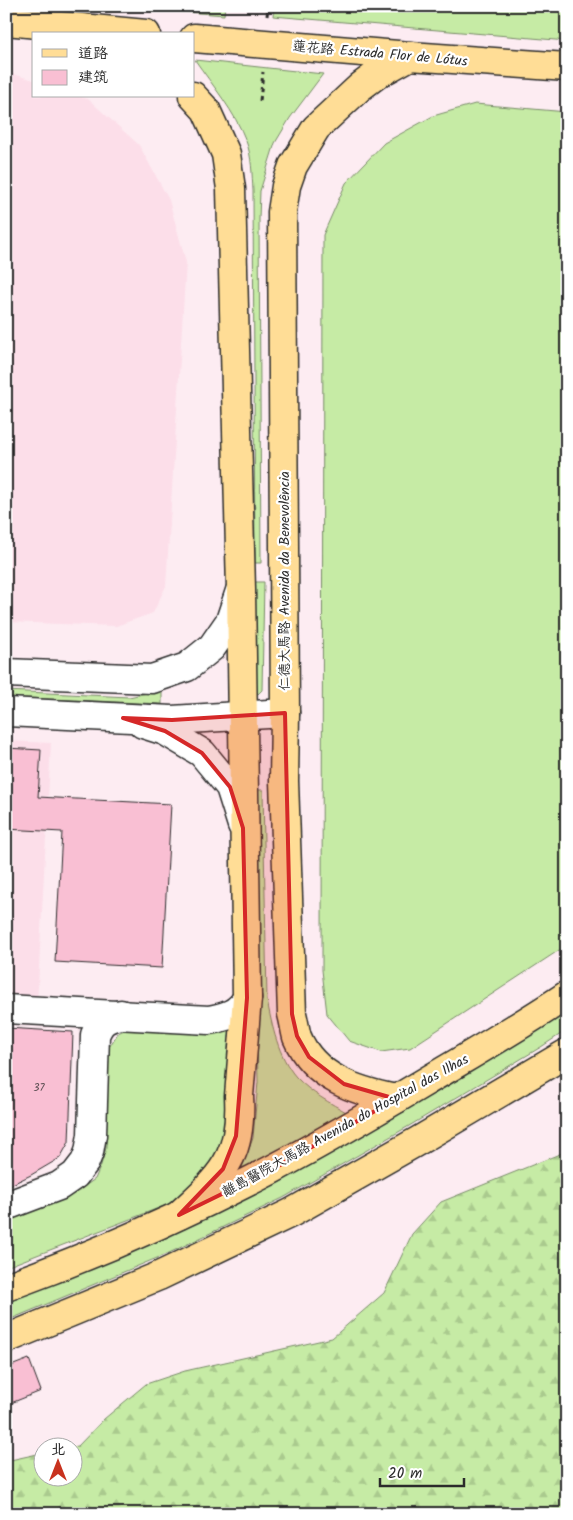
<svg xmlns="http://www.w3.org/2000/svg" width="573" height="1520" font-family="Kalam,'LXGW WenKai TC',sans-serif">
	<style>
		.built { fill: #fcdee9 }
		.grass { fill: #c6eba5; stroke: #788b68 }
		.forest { fill: url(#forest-firs); stroke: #788b68 }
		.building { fill: #f9bfd3; stroke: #2b2b2b }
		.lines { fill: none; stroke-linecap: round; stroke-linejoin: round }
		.minor-casing { stroke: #2b2b2b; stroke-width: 31 }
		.major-casing { stroke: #2b2b2b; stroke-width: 31 }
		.path { stroke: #2b2b2b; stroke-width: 3; stroke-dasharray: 5 4; stroke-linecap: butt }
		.minor { stroke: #fff; stroke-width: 28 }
		.major { stroke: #ffdd96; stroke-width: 28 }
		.marked { fill: #d62828; fill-opacity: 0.2; stroke: #d62828; stroke-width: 4; stroke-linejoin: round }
		.labels { text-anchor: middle; stroke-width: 4.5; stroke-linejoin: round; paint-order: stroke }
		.number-label { font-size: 11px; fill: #5e5055 }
		.street-label { font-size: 14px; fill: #2b2b2b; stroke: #fff }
	</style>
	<defs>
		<pattern id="forest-firs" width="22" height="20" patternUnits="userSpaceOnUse" patternTransform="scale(1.25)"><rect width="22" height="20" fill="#c6eba5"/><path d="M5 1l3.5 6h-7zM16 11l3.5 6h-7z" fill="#aaca8e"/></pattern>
	</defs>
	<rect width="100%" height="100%" fill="#fdecf2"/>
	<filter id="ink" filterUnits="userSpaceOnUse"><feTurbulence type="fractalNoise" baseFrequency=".02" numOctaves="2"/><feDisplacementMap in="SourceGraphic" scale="10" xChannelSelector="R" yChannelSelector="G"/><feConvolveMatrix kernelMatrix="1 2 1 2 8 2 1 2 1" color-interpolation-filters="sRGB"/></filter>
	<g filter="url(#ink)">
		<!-- built -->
		<g class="built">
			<path d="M 6,72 L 34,80 L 34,96 L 79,96 L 88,99 L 139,145 L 169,200 L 186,262 L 166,586 L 153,613 L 116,626 L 6,622 Z"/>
			<path d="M 6,741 L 51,743 L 36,1024 L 6,1022 Z"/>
		</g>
		<!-- grass -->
		<g class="grass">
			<path d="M 112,6 L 225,6 L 224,15 Z"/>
			<path d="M 274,6 L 549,6 L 567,8 L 567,41 L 273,16 Z"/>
			<path d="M 195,60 L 323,74 L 290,118 L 275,143 L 260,191 L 259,219 L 261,563 L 255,563 L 253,191 C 252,175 252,156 246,141 C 235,112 213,86 195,60 Z"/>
			<path d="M 475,104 L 567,112 L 567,945 L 410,1048 L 381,1052 L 349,1041 L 327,1014 L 322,970 L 323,235 L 346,183 L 384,143 L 433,116 Z"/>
			<path d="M 255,582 L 264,582 L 262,690 L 258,694 L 253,690 Z"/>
			<path d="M 162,687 L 162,704 L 6,697 L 6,691 L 129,697 L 147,693 Z"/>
			<path d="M 253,790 L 263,790 L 267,1000 C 272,1026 278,1056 296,1077 C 311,1093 330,1103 348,1113 L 241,1170 L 253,1138 L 258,1082 Z"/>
			<path d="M 567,1010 L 567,1030 L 541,1047 L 409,1126 L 283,1198 L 169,1253 L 6,1321 L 6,1303 L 165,1238 L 279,1183 L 401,1111 Z"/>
			<path d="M 128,1028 L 236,1030 L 227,1133 L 212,1160 L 197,1182 L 169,1204 L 6,1267 L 6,1221 L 75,1193 L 95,1179 L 101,1165 L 106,1148 L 106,1052 L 118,1033 Z"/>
		</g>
		<!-- forest -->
		<path class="forest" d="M 567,1151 L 567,1514 L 6,1514 L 6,1461 L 42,1453 L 42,1478 L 72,1478 L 72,1448 L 71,1447 L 78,1446 L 104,1419 L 146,1384 L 185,1371 L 332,1338 L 384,1293 L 412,1234 L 441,1202 Z"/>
		<!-- building -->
		<g class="building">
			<path d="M 6,748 L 41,750 L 38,797 L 171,804 L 162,968 L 55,962 L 62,832 L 6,829 Z"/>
			<path d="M 6,1028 L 73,1032 L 69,1142 L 60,1158 L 31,1175 L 6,1187 Z"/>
			<path d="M 29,1359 L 41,1391 L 6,1405 L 6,1368 Z"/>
		</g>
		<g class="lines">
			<!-- minor casing -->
			<g class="minor-casing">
				<g id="minor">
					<path d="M 6,673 L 152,679 L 187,667 L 212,647 L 230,621 L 240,591"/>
					<path d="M 6,712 L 172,720 L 285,713"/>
					<path d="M 143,724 L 165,731 L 202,753 L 230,787 L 242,825"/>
					<path d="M 6,1009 L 209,1020 C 226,1017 238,1014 247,998"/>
					<path d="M 6,1206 L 59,1186 L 75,1175 L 85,1162 L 89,1152 L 92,1135 L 95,1035 C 101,1020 106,1019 121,1014"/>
				</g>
			</g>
			<!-- major casing -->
			<g class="major-casing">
				<g id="major">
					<path d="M 6,21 L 146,34"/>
					<path d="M 194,38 L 410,56 L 567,67"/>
					<path d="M 396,1099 C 356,1091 314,1078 297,1037 C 295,1030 294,1021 292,1014 L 284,781 L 285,713 L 282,212 L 286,186 L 293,166 L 316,128 L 360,87 L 376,75 L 410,56"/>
					<path d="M 179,1215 C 197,1198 219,1180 230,1157 C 239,1139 240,1115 239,1096 L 247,998 L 241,590 L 231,189 L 226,154 L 206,110 L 193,96"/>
					<path d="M 6,1287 C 97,1254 187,1214 273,1169 C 324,1142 375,1112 425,1082 C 472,1054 521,1026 567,995"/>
					<path d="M 6,1339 L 159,1276 L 291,1213 L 418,1141 L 567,1053"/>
				</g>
			</g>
			<!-- path -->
			<g class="path">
				<path d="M 267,16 L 268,6"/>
				<path d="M 260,101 L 263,72"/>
			</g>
			<!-- minor -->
			<use href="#minor" class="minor"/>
			<!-- major -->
			<use href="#major" class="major"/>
		</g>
	</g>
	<!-- marked area -->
	<path class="marked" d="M 285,713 L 292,1014 L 297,1036 L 309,1057 L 344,1084 L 396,1099 L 273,1169 L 179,1215 L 223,1169 L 236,1136 L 247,998 L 243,828 L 230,787 L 202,753 L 165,731 L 123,718 L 172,720 Z"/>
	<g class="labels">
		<!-- number labels -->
		<g class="number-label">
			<text x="39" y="1091">37</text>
		</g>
		<!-- street labels -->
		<g class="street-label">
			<text transform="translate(380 53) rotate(5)" y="5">蓮花路 Estrada Flor de Lótus</text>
			<text transform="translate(284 581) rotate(-90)" y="5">仁德大馬路 Avenida da Benevolência</text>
			<text transform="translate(345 1125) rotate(-29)" y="5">離島醫院大馬路 Avenida do Hospital das Ilhas</text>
		</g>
	</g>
	<!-- margin -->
	<rect width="573" height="1520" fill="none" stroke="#fff" stroke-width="25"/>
	<rect x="12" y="12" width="548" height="1495" fill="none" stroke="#2b2b2b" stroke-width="2" filter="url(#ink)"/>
	<!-- legend -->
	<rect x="32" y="32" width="162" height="65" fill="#ffffff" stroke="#aaaaaa"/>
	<rect x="42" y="49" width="25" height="8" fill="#ffdd96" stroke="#aaaaaa"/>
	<text x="78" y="58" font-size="15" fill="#2b2b2b">道路</text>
	<rect x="42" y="70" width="25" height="15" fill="#f9bfd3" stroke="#aaaaaa"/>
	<text x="78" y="82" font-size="15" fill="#2b2b2b">建筑</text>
	<!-- north arrow -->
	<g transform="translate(58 1462)"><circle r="24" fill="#ffffff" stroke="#aaaaaa"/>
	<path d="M0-4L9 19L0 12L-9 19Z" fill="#c8321e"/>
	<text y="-8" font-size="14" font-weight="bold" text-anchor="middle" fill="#2b2b2b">北</text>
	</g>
	<!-- scale -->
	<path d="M380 1478v8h84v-8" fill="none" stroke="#2b2b2b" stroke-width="2.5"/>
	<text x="388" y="1478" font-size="15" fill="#2b2b2b" stroke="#ffffff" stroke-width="4" paint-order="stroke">20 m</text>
</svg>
